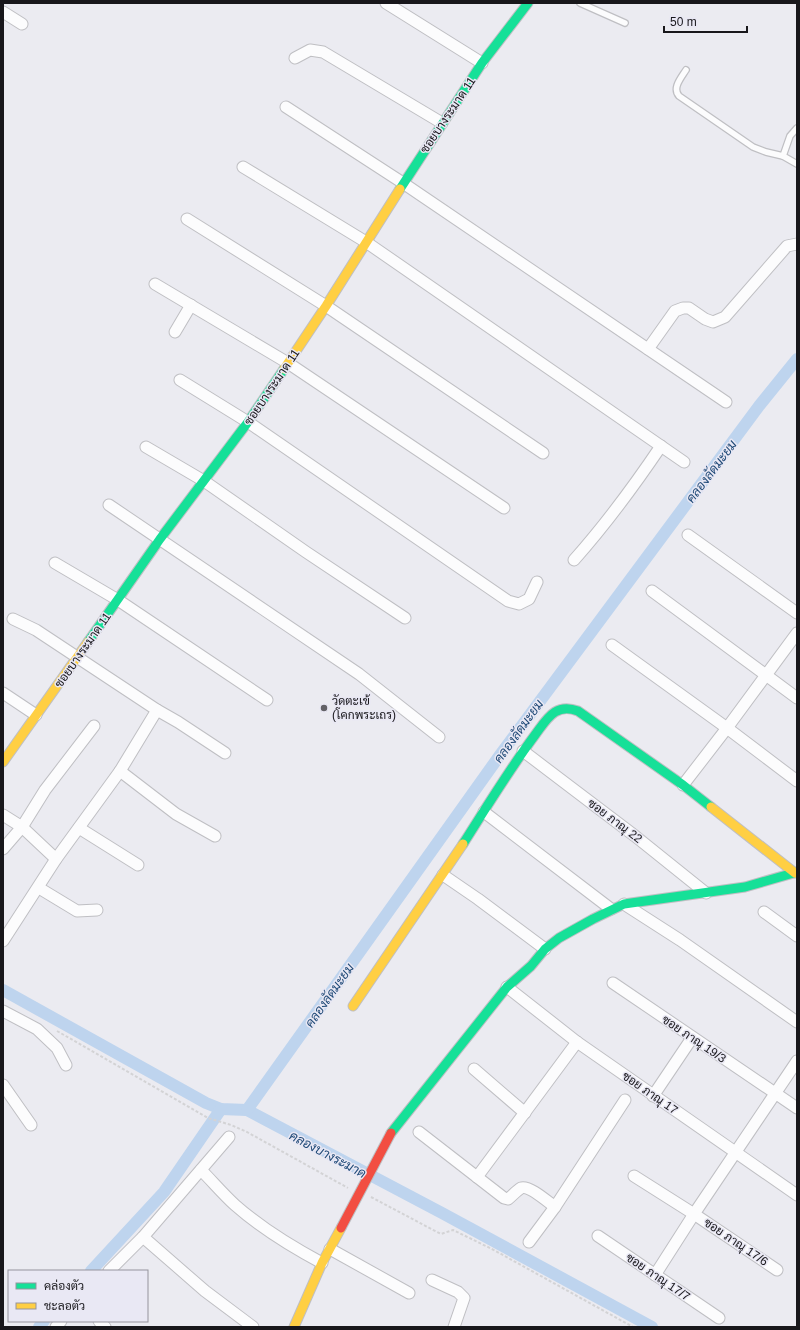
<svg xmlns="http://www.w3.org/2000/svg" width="800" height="1330" font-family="Helvetica,Sarabun,sans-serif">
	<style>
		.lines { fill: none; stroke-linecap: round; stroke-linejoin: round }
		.canal { stroke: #bed4ee; stroke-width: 12 }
		.lane-casing { stroke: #bfbfc3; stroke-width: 8 }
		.street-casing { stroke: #bfbfc3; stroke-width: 13 }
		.fast-casing { stroke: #bfbfc3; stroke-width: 11 }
		.slow-casing { stroke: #bfbfc3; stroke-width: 11 }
		.path { stroke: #d3d3d5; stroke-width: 2; stroke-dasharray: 3 2; stroke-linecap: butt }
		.lane { stroke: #fcfcfd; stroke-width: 5.5 }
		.street { stroke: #fcfcfd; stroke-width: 11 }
		.fast { stroke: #16e098; stroke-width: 9 }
		.slow { stroke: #ffcf43; stroke-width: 9 }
		.jam-bridge-casing { stroke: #bfbfc3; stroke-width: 11; stroke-linecap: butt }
		.jam-bridge { stroke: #f24e42; stroke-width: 9 }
		.poi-dot { fill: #626166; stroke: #e9e8f4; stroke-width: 1.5 }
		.labels { text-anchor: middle; stroke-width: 3; stroke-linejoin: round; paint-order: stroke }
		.street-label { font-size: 12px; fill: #18171b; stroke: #e9e8f4 }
		.poi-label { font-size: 12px; fill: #18171b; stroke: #e9e8f4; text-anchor: start }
		.water-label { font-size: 13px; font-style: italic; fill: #214b78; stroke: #e9e8f4 }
	</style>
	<rect width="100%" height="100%" fill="#ebebf1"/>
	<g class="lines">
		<!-- canal -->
		<g class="canal">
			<path d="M 3,990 L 206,1103 L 221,1109 L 247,1110 L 442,1213 L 652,1327"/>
			<path d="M 247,1110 L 500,755 L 759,406 L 797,359"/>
			<path d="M 91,1271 L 164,1192 L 221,1109"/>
			<path d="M 39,1327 L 44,1321"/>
		</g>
		<!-- lane casing -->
		<g class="lane-casing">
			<g id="lane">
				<path d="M 580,3 L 625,23"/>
				<path d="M 686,70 C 681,78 672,88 679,96 L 753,147 L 766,152 L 783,156"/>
				<path d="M 797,128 L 790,136 L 783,156 L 797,164"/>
			</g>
		</g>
		<!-- street casing -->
		<g class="street-casing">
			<g id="street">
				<path d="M 386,3 L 482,63"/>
				<path d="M 3,12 L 22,24"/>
				<path d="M 295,58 L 310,50 L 323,52 L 442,123"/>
				<path d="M 286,107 L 403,183 L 726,402"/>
				<path d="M 243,167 L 366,242 L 684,462"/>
				<path d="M 187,219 L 326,306 L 543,453"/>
				<path d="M 155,284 L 288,363 L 504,508"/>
				<path d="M 175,332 L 191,305"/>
				<path d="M 648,349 L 675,311 L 683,308 L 689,308 L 705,319 L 713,322 L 725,317 L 787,246 L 797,244"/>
				<path d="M 180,380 L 248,422 L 508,601 L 519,604 L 529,599 L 537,582"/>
				<path d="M 146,447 L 204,481 L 306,552 L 405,618"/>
				<path d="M 109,505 L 359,674 L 439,737"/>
				<path d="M 688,535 L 797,613"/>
				<path d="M 574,560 C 606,524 634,486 661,446"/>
				<path d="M 55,563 L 118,600 L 267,700"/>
				<path d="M 652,591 L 797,698"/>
				<path d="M 612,645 L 727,728 L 797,781"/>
				<path d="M 3,693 L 36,715"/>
				<path d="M 157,710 L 178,722 L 225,753"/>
				<path d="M 523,751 L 635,836 L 706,893"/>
				<path d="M 120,771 L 176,814 L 215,836"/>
				<path d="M 683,785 L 727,728 L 797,633"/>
				<path d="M 484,812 L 611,909"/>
				<path d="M 3,815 L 22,827 L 56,859"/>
				<path d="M 79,828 L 138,865"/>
				<path d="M 3,849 L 22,827 L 45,790 L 94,726"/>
				<path d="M 443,875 L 478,899 L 545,949"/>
				<path d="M 39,888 L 77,911 L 97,910"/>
				<path d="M 624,904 L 680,940 L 797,1022"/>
				<path d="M 764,912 L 797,936"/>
				<path d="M 3,941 L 56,859 L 120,771 L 157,710 L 36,630 L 13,619"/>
				<path d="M 613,983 L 797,1108"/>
				<path d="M 507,987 L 577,1042 L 797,1195"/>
				<path d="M 3,1011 L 37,1029 L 57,1048 L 66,1065"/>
				<path d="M 474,1069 L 525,1113"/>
				<path d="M 3,1085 L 31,1125"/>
				<path d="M 653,1096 L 692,1038"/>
				<path d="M 419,1132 L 504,1198 L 508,1199 C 512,1196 516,1191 521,1188 C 529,1185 548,1202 555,1207"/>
				<path d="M 201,1170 C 212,1181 223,1194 235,1205 C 261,1228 292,1247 322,1263"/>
				<path d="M 634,1176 L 694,1214 L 777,1270"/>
				<path d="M 477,1177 L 577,1042"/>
				<path d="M 598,1236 L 719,1318"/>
				<path d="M 143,1237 L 205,1291 L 253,1327"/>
				<path d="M 529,1242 L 555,1207 L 625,1100"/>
				<path d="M 330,1249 L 409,1293"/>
				<path d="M 109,1271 L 143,1237 L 229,1137"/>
				<path d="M 655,1275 L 694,1214 L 797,1061"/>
				<path d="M 432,1280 L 458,1292 L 464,1298 L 454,1327"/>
				<path d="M 99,1321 L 105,1327"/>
				<path d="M 56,1327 L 61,1321"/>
			</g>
		</g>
		<!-- fast casing -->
		<g class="fast-casing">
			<g id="fast">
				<path d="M 400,189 L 482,63 L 528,3"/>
				<path d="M 88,642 L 160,539 L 248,422 L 284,369"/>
				<path d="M 463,844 C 486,808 509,770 535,735 C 541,727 547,717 555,712 C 563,707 570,708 578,711 L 683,785 L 711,807"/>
				<path d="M 391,1133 L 507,987 L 531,966 L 545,949 L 559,938 L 593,919 L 624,904 L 745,887 L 797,872"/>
			</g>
		</g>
		<!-- slow casing -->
		<g class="slow-casing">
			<g id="slow">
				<path d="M 284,369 L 326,306 L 400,189"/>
				<path d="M 3,762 L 88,642"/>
				<path d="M 711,807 L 795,873"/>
				<path d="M 353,1006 L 463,844"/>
				<path d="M 294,1327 L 322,1263 L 341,1228"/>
			</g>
		</g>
		<!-- path -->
		<g class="path">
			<path d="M 57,1031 L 208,1118 L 231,1125 L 247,1132 L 348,1188"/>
			<path d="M 371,1197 L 437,1232 L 441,1234 L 453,1230 L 492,1249 L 633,1327"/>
		</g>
		<!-- lane -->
		<use href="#lane" class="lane"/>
		<!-- street -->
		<use href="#street" class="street"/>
		<!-- fast -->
		<use href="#fast" class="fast"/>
		<!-- slow -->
		<use href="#slow" class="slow"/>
		<!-- jam-bridge casing -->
		<g class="jam-bridge-casing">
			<path id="jam-bridge" d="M 341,1228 L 391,1133"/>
		</g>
		<!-- jam-bridge -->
		<use href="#jam-bridge" class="jam-bridge"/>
	</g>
	<!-- markers -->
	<circle class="poi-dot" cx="324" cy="708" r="4"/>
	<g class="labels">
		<!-- street labels -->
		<g class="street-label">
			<text transform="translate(448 115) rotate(-56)" y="4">ซอยบางระมาด 11</text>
			<text transform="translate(272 387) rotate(-56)" y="4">ซอยบางระมาด 11</text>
			<text transform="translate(83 650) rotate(-55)" y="4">ซอยบางระมาด 11</text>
			<text transform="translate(615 821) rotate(37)" y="4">ซอย ภาณุ 22</text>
			<text transform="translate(694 1039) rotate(34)" y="4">ซอย ภาณุ 19/3</text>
			<text transform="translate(650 1093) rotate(35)" y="4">ซอย ภาณุ 17</text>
			<text transform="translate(736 1242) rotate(34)" y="4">ซอย ภาณุ 17/6</text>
			<text transform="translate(658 1277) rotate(34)" y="4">ซอย ภาณุ 17/7</text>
		</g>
		<!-- poi labels -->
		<g class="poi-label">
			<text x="332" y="705">วัดตะเข้<tspan x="332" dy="14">(โคกพระเถร)</tspan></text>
		</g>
		<!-- water labels -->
		<g class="water-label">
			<text transform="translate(711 471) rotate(-53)" y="5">คลองลัดมะยม</text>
			<text transform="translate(518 731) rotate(-54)" y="5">คลองลัดมะยม</text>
			<text transform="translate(329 995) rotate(-55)" y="5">คลองลัดมะยม</text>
			<text transform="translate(328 1154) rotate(28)" y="5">คลองบางระมาด</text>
		</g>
	</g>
	<!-- border -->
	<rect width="800" height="1330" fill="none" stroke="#18171b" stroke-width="8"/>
	<!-- legend -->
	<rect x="8" y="1270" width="140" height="52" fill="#e9e8f4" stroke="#95949d"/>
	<rect x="16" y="1283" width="20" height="6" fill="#16e098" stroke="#95949d"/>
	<text x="44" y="1290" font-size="12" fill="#18171b">คล่องตัว</text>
	<rect x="16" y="1303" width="20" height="6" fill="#ffcf43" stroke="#95949d"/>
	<text x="44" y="1310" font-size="12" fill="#18171b">ชะลอตัว</text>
	<!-- scale -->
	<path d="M664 26v6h83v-6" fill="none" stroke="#18171b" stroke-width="2"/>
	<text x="670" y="26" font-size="12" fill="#18171b" stroke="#e9e8f4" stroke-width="3" paint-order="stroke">50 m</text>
</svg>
